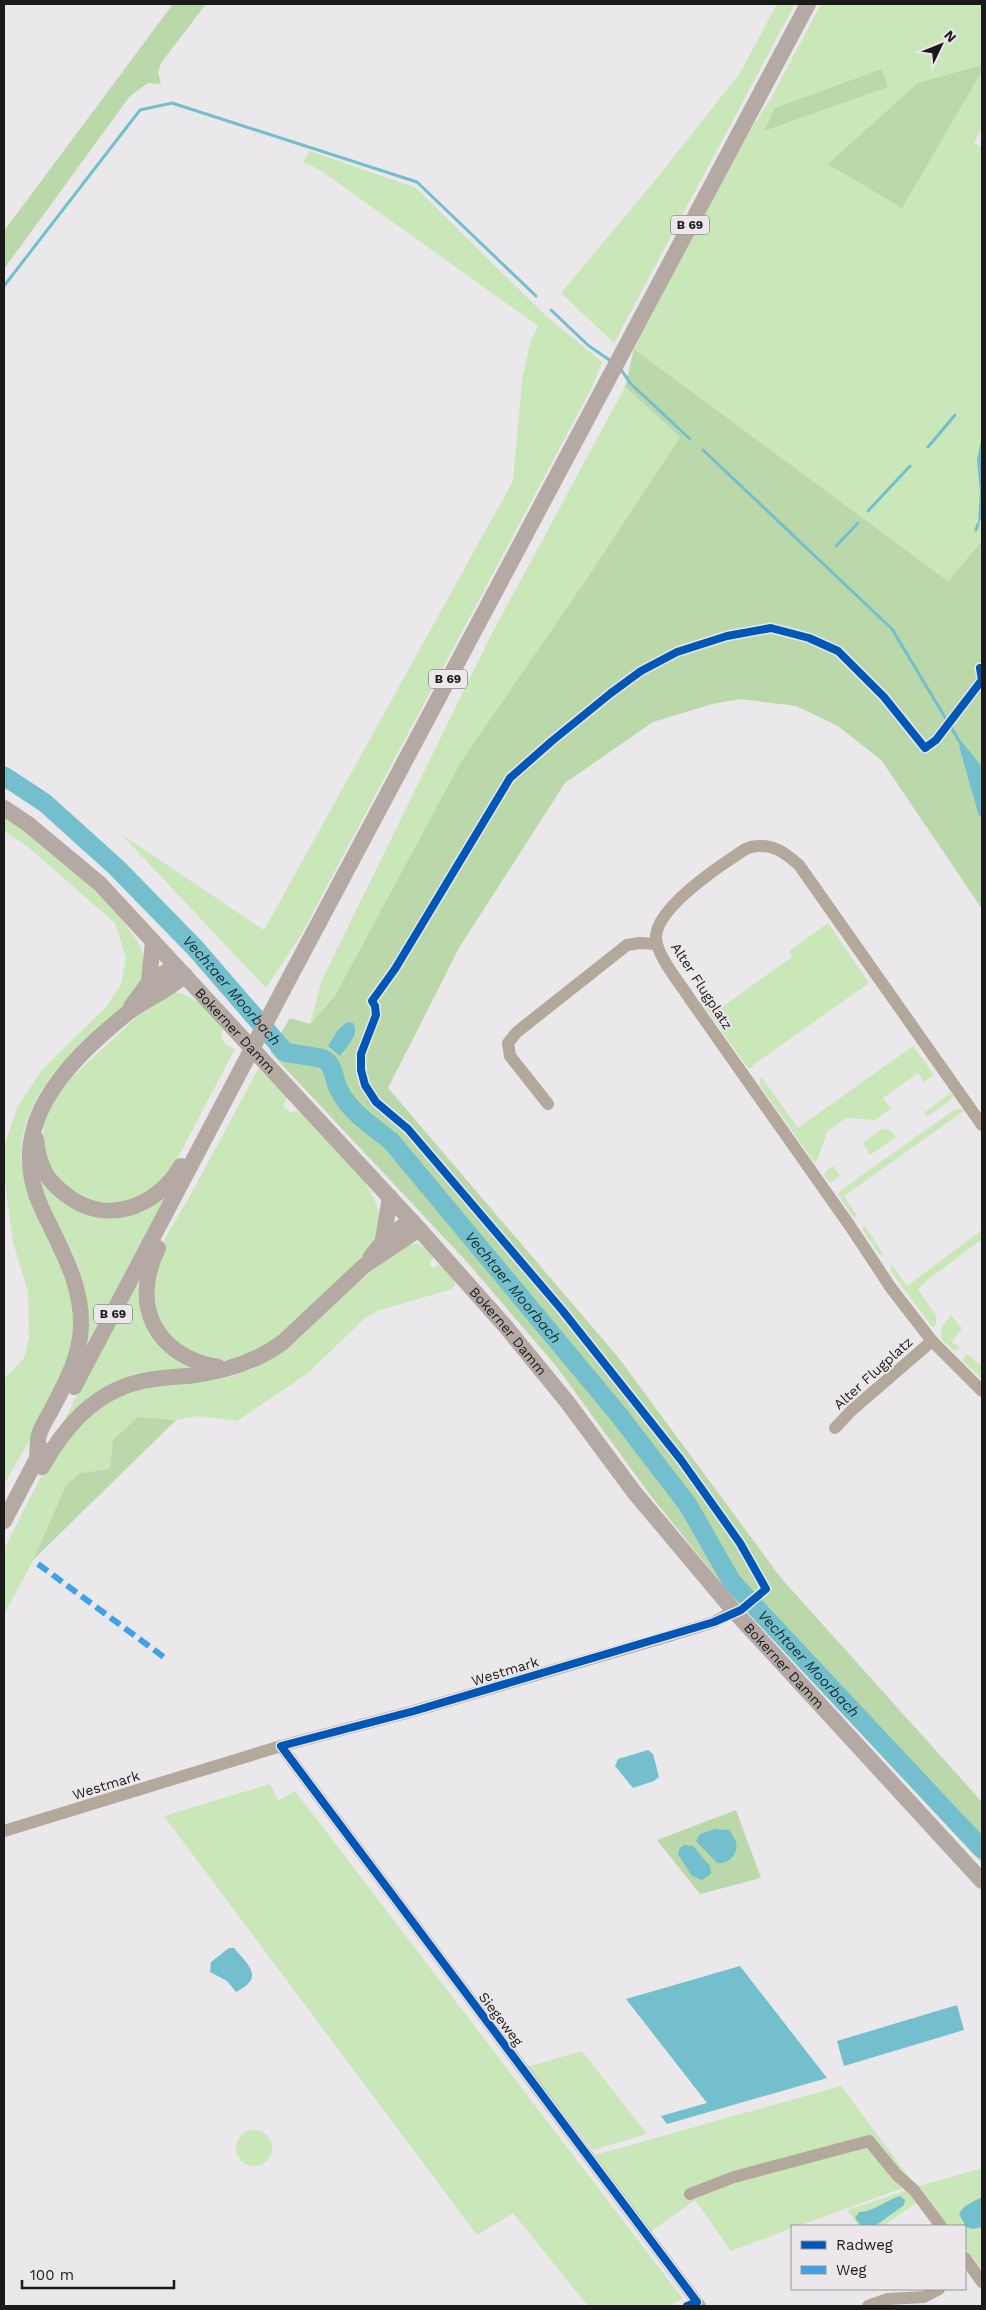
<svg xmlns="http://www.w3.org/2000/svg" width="986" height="2310" font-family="'Work Sans',sans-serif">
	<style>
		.green { fill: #cae7b9 }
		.forest { fill: #bbd8aa }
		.water { fill: #73bfce }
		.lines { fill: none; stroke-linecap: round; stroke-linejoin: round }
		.stream { stroke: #73bfce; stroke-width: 3 }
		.river { stroke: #73bfce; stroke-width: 19 }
		.minor { stroke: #b4a79c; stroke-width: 12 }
		.major { stroke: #b4a9a3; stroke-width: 16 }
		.major-bridge { stroke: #b4a9a3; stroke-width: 16 }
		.quiet { stroke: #3da2ea; stroke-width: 6; stroke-dasharray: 12 6; stroke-linecap: butt }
		.cycleway-casing { stroke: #ebe7eb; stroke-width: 11 }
		.cycleway { stroke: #0057b8; stroke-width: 8 }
		.labels { text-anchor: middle; stroke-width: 4; stroke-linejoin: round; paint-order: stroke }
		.shield { fill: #ebe7eb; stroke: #595859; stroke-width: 1 }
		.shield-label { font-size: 12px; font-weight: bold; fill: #1b1a1b }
		.street-label { font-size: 14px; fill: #1b1a1b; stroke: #ebe7eb }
		.water-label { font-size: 15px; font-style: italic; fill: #172f34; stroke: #ebe7eb }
	</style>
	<rect width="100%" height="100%" fill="#eae8ea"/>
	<!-- green -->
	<g class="green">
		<path d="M 777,4 L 795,4 L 614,343 L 561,293 L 653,183 L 740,73 Z"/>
		<path d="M 821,4 L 982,4 L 982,127 L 974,143 L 982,147 L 982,541 L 948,581 L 634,349 L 742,143 L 771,98 Z"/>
		<path d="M 310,151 L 416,188 L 545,315 L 602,362 L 592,387 L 302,933 L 266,988 L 121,834 L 264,930 L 513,481 L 522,380 L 530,343 L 538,326 L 320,170 L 303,162 Z"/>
		<path d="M 625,387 L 680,437 L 584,583 L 335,996 L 310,1024 L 322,980 L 490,637 Z"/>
		<path d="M 4,815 C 41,844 136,915 145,960 C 152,998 69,1050 49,1079 C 36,1097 25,1119 22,1141 C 17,1178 36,1209 52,1240 C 63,1262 72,1288 74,1313 C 79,1367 29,1439 4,1485 L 4,1379 L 24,1358 L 29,1338 L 28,1292 L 13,1242 L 4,1175 L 4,1147 L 17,1108 L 41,1071 L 106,1007 L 121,984 L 126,958 L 115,923 L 27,846 L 4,831 Z"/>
		<path d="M 828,923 L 869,983 L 753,1065 L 752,1068 L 748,1068 L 701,1002 L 703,997 L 715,1012 L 792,957 L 789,951 Z"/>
		<path d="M 171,992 C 195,993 209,1012 223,1029 L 221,1038 L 227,1045 L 235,1049 L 169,1174 L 147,1194 L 117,1204 L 85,1200 L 67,1188 L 49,1165 L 43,1136 L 44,1124 L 56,1096 L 70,1079 L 138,1016 Z"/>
		<path d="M 913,1046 L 934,1075 L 924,1082 L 918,1073 L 883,1098 L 891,1109 L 875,1120 L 846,1118 L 827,1132 L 817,1161 L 814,1162 L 759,1084 L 761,1076 L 798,1128 Z"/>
		<path d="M 258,1069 L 264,1071 L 287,1097 L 283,1106 L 290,1112 L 301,1111 C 325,1136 385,1190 380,1227 C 377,1253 289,1329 265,1345 C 256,1352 245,1356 234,1359 C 224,1362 211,1358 201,1355 C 151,1339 150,1297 160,1253 C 164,1236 180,1214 188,1199 C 212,1156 235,1112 258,1069 Z"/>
		<path d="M 950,1093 L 953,1096 L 951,1100 L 927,1117 L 924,1113 Z"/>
		<path d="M 959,1109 L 965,1110 L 844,1196 L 857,1216 L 854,1218 L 838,1195 L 841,1190 L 954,1110 Z"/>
		<path d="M 882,1129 L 890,1130 L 896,1137 L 870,1155 L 863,1143 Z"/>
		<path d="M 37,1164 L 81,1210 L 167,1193 L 88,1346 L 85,1345 C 89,1313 87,1283 73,1254 C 58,1223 40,1200 37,1164 Z"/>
		<path d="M 833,1166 L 840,1176 L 830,1183 L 824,1175 L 825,1172 Z"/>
		<path d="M 864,1225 L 885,1256 L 879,1254 L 862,1229 Z"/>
		<path d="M 982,1230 L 982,1239 L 926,1281 L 918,1290 L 936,1315 L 936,1324 L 933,1328 L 890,1270 L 892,1265 L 907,1286 Z"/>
		<path d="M 418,1243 L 431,1252 L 433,1258 L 429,1264 L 433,1268 L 439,1264 L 457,1280 L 452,1289 L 380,1310 L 366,1317 L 308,1373 L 237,1421 L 198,1416 L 176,1420 L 138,1417 L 113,1440 L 110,1469 L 80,1473 L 66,1485 L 33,1560 L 4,1615 L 4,1549 L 46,1467 L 91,1412 L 129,1391 L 229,1377 L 252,1369 L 268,1361 L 350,1289 L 396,1252 L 409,1245 Z"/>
		<path d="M 139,1279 L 141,1282 L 142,1311 L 194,1367 L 195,1370 L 175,1370 L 67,1419 L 65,1418 Z"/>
		<path d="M 951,1315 L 962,1328 L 952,1342 L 960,1348 L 954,1351 L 941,1339 L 942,1327 Z"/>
		<path d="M 967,1354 L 982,1366 L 982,1379 L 962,1360 Z"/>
		<path d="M 270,1784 L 278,1801 L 295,1791 L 683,2299 L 668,2306 L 588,2306 L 513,2213 L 477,2235 L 164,1816 Z"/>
		<path d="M 582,2051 L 647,2134 L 593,2150 L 527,2067 Z"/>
		<path d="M 841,2086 L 914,2184 L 798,2226 L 792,2226 L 792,2228 L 731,2251 L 695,2200 L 649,2233 L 595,2155 Z"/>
		<circle cx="254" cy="2148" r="18"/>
		<path d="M 982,2168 L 982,2270 L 965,2247 L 965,2226 L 949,2226 L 919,2186 Z"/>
		<path d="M 908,2190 L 916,2203 L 883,2226 L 859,2226 L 847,2210 Z"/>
	</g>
	<!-- forest -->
	<g class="forest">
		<path d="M 173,4 L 206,4 L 161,63 L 158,72 L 161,84 L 148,83 L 130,96 L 4,269 L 4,231 Z"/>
		<path d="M 982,65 L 982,71 L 902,208 L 828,164 L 918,83 Z"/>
		<path d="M 882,69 L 888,87 L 764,131 L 775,108 Z"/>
		<path d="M 634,349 L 948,581 L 982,541 L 982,909 L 882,761 L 838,726 L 796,706 L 741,699 L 712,704 L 653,722 L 565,783 L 459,948 L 388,1088 L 618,1357 L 781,1578 L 982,1802 L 982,1863 L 726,1589 L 651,1496 L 556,1366 L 467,1262 L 270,1052 L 290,1018 L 310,1024 L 335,996 L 461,762 L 584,583 L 680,437 L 625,387 Z"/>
		<path d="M 138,1417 L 176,1420 L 33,1560 L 66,1485 L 80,1473 L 110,1469 L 113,1440 Z"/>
		<path d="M 736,1810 L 761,1878 L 700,1894 L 657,1840 Z"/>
	</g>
	<!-- water -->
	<g class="water">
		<path d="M 982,436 L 982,518 L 978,524 L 980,492 L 977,460 Z"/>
		<path d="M 963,743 L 982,767 L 982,819 L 978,813 L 959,746 Z"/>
		<path d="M 347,1022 L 353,1023 C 361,1034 346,1047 340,1056 L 328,1046 L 338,1030 Z"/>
		<path d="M 648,1750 L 653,1754 L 659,1777 L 654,1781 L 633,1788 L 615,1766 L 618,1759 Z"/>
		<path d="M 715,1829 L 729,1830 C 731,1833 735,1838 736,1842 C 739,1854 728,1865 717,1863 L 696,1841 L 700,1834 Z"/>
		<path d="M 684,1845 L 693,1846 L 710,1866 L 711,1874 L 702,1880 L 692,1876 L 678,1854 L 680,1848 Z"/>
		<path d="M 229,1948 L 234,1948 C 249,1966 265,1977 236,1992 L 227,1981 L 210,1972 L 211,1962 Z"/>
		<path d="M 740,1966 L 827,2078 L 667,2124 L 661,2116 L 707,2103 L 626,1999 Z"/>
		<path d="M 957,2005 L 964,2030 L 844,2066 L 837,2041 Z"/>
		<path d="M 900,2196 L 905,2200 L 904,2205 L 875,2226 L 861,2226 L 855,2218 L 859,2212 C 874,2212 886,2200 900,2196 Z"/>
		<path d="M 982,2197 L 982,2227 L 973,2229 L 966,2227 L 959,2214 C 963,2205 973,2202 982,2197 Z"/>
	</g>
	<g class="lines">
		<!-- stream -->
		<g class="stream">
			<path d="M 4,286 L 140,110 L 172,103 L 417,182 L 536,296"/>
			<path d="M 551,310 L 589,346 L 611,361"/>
			<path d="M 620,368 L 631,384 L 690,439"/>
			<path d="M 928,447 L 955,415"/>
			<path d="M 703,450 L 892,629 L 961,744"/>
			<path d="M 868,511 L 910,466"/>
			<path d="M 976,530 L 978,524"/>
			<path d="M 836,546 L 858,523"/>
		</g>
		<!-- river -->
		<path class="river" id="s1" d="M 4,776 L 45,803 L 117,868 L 196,949 L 285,1052 C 296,1055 316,1056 323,1059 C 334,1063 334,1081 339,1090 C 350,1112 372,1126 391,1141 L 619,1415 L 688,1505 L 732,1582 L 982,1849"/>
		<!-- minor -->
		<g class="minor">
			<path d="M 548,1104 L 510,1056 L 508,1043 L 517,1032 L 627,945 L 640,943 L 657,944"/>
			<path d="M 982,1125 L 799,865 C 784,852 773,843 751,847 C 745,848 737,855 732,858 C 711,872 658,909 656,936 C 655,954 680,983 690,999 L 850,1226 L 891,1288 L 932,1341 L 982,1391"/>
			<path d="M 835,1428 L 852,1410 L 932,1341"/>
			<path d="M 281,1746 L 700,2306"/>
			<path d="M 4,1831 L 281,1746 L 414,1711 L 669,1636 L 714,1622 L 734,1611"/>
			<path d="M 690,2194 L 734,2177 L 869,2141 L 897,2175 L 914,2190 L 941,2226"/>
			<path d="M 965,2258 L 982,2282"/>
			<path d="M 868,2306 L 888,2299 L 924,2297 L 939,2289"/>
		</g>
		<!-- major -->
		<g class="major">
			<path id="s2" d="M 4,808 L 28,824 L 100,884 L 419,1229 L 506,1327 L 568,1403 L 634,1492 L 734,1611 L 982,1881"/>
			<path d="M 149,982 L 153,941"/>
			<path d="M 283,990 L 808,4"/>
			<path d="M 131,1007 L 149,982 L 176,966"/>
			<path d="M 36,1139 C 37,1148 39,1159 43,1168 C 47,1178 57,1188 65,1194 C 106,1227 157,1207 181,1166"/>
			<path d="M 383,1240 L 390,1197"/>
			<path d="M 158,1248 C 130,1305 155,1356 218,1367"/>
			<path d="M 370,1258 C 382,1241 393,1231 412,1221"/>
			<path d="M 74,1387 L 244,1064"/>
			<path d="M 37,1457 C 38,1450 37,1442 39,1435 C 41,1427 47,1418 51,1411 C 65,1384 80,1358 81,1326 C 82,1282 60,1248 42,1209 C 3,1126 65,1064 125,1015 C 143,1000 167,992 185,975"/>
			<path d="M 42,1467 C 64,1428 93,1393 139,1382 C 155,1378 172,1377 188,1376 C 223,1372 255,1363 283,1342 L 364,1266 L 419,1229"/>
			<path d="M 4,1521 L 42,1449"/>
		</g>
		<!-- major-bridge -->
		<path class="major-bridge" d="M 244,1064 L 283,990"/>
		<!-- quiet -->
		<path class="quiet" d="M 38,1564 L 165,1658"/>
		<!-- cycleway casing -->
		<g class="cycleway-casing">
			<path id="cycleway" d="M 687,2306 L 697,2302 L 281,1746 L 414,1711 L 714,1622 L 741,1610 L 766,1589 L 740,1543 L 681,1460 L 562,1310 L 408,1129 L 376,1102 L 365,1085 L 361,1070 L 361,1054 L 376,1015 L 375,1006 L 372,1001 L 395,969 L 510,778 L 552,741 L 611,693 L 641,671 L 677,652 L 727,636 L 771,628 L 809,638 L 838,651 L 884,697 L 925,748 L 936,740 L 982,680 L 980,668"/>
		</g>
		<!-- cycleway -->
		<use href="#cycleway" class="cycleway"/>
	</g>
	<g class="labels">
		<!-- shield labels -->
		<g class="shield">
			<rect x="671" y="215.5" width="38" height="19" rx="4"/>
			<rect x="429" y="669.5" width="38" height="19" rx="4"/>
			<rect x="94" y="1304.5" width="38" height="19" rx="4"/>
		</g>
		<g class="shield-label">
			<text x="690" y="229">B 69</text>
			<text x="448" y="683">B 69</text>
			<text x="113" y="1318">B 69</text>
		</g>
		<!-- street labels -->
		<g class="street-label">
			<text transform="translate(702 986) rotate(57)" y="5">Alter Flugplatz</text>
			<text dy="5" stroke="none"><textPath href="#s2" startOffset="322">Bokerner Damm</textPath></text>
			<text dy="5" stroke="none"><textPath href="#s2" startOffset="728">Bokerner Damm</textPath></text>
			<text transform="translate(873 1373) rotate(-42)" y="5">Alter Flugplatz</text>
			<text dy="5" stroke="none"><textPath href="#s2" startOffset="1162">Bokerner Damm</textPath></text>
			<text transform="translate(505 1671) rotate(-17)" y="5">Westmark</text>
			<text transform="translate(106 1785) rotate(-17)" y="5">Westmark</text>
			<text transform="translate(501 2019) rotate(53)" y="5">Siegeweg</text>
		</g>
		<!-- water labels -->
		<g class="water-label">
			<text dy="5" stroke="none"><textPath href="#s1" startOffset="314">Vechtaer Moorbach</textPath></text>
			<text dy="5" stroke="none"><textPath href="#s1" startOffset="734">Vechtaer Moorbach</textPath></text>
			<text dy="5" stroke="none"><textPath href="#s1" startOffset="1214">Vechtaer Moorbach</textPath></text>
		</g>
	</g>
	<!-- border -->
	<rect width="986" height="2310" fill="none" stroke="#1b1a1b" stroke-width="10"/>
	<!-- legend -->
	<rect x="791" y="2225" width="175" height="65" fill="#ebe7eb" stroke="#989598"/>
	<rect x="801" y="2241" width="25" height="8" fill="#0057b8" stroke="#989598"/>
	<text x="836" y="2250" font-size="15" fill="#1b1a1b">Radweg</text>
	<rect x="801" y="2266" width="25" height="8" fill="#3da2ea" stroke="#989598"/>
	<text x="836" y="2275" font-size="15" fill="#1b1a1b">Weg</text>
	<!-- north arrow -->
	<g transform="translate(941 45) rotate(47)" stroke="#ebe7eb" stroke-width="4" paint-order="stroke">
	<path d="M0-4L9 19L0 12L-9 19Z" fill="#1b1a1b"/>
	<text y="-8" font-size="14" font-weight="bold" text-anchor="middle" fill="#1b1a1b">N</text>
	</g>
	<!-- scale -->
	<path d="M22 2280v8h152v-8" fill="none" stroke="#1b1a1b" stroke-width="2.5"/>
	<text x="30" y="2280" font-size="15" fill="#1b1a1b" stroke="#ebe7eb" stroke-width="4" paint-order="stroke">100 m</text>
</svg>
